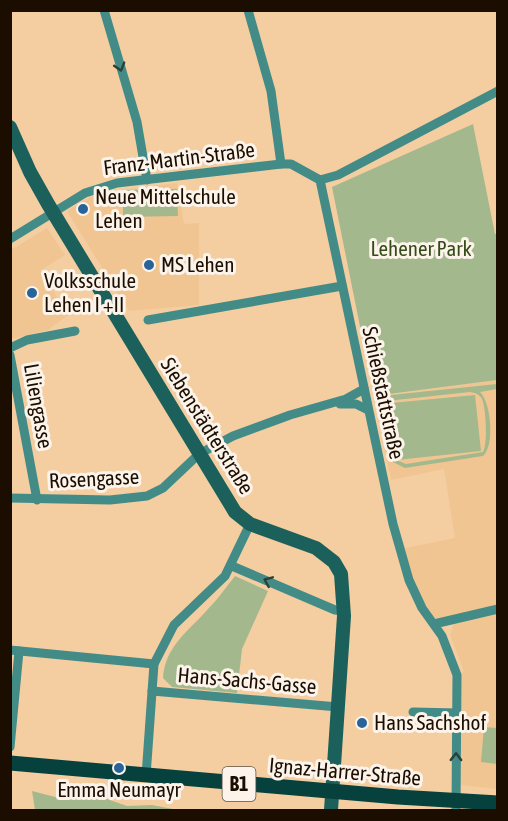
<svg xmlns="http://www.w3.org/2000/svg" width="508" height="821" font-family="'Asap Condensed',sans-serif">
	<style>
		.built { fill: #f1c592 }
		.green { fill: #a3b98d; fill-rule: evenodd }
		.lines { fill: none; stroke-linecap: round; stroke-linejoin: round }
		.street { stroke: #438b87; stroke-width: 9 }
		.secondary { stroke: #1c605c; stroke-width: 14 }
		.primary { stroke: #07413e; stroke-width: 15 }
		.oneway { stroke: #2b4037 }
		.poi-dot { fill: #28639a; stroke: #fcf4eb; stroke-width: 2 }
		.labels { text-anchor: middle; stroke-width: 6; stroke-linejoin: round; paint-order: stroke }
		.shield { fill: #fcf4eb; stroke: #5e5347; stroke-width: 1.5 }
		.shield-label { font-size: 20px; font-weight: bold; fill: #1b0e01 }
		.street-label { font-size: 21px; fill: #1b0e01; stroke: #fcf4eb }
		.poi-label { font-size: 21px; fill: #1b0e01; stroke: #fcf4eb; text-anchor: start }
		.park-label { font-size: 21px; fill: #354b1a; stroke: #fcf4eb }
	</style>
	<rect width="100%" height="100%" fill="#f4cda1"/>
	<!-- built -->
	<g class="built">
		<path d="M 177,183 L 184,224 L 199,223 L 199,305 L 129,311 L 67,211 L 90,197 L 108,192 Z"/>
		<path d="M 47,228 L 65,255 L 41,270 L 68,315 L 48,330 L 11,339 L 11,250 Z"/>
		<path d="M 497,380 L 497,789 L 461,785 L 457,675 L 464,671 L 450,635 L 455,620 L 434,624 L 422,608 L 401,549 L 455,538 L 444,469 L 391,480 L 374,397 Z"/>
	</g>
	<!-- green -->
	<g class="green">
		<path d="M 473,124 L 495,234 L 497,234 L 497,380 L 374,396 L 332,187 Z"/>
		<path d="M 177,189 L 178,216 L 123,217 L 123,190 Z"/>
		<path d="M 497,384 L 497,389 L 480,392 C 491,402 495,446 483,456 L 405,468 L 391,461 L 381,416 L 384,405 L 391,395 ZM 470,392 C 475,393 479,394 482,399 C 486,408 488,444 483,452 L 406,464 L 394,459 L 385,416 L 391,403 L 397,460 L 481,451 L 475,395 L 391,403 L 396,400 Z"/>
		<path d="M 235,576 L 268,591 L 242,649 L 237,693 L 172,687 L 163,678 C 165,646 189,631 208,609 C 218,599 226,587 235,576 Z"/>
		<path d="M 484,727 L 497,728 L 497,764 L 481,762 Z"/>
		<path d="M 32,791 L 63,799 L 101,797 L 127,806 L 152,805 L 178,810 L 35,810 Z"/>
	</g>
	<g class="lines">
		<!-- street -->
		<g class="street">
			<path d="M 104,10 L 137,122 L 147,180"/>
			<path d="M 248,10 L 271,91 L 281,164 L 291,164 L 320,180 L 393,524 L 409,580 L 422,608 L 442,636 L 457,675 L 456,810"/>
			<path d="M 320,180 L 338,175 L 498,91"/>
			<path d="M 10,239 L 85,193 L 117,183 L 281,164"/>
			<path d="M 148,320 L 342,286"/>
			<path d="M 10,348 L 27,340 L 75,331"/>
			<path d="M 10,355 L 37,500"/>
			<path d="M 340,404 L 356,404 L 368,410"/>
			<path d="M 10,498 L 110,500 L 147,496 L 163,488 L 199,454 L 233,436 L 290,415 L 346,399 L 364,389"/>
			<path d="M 232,566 L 335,610 L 344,611"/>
			<path d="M 434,624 L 498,609"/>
			<path d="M 10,650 L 154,664"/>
			<path d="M 152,691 L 338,707"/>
			<path d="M 413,712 L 457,713"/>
			<path d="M 10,747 L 19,651"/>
			<path d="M 146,776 L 154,664 L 174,625 L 225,576 L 250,524"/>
		</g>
		<!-- secondary -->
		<path class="secondary" d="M 10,127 L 30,172 L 48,204 L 235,512 L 250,524 L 316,548 L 334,562 L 341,574 L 344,616 L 331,810"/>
		<!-- primary -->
		<path class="primary" d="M 10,763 L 398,797 L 498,803"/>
	</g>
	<!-- one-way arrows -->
	<defs><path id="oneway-chevron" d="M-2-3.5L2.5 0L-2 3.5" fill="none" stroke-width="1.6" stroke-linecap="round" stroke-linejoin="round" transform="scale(1.5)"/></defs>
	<g class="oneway">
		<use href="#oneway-chevron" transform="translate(120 67) rotate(73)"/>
		<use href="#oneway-chevron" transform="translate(268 581) rotate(-157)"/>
		<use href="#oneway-chevron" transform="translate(456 757) rotate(-89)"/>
	</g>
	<!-- markers -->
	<g class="poi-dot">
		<circle cx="83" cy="209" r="6"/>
		<circle cx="149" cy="265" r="6"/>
		<circle cx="32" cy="293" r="6"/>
		<circle cx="362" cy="723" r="6"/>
		<circle cx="119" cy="768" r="6"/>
	</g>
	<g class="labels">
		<!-- shield labels -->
		<rect class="shield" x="222.5" y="767" width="33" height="34" rx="4.5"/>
		<g class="shield-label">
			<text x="239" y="791">B1</text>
		</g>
		<!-- street labels -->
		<g class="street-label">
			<text transform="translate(179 159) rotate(-7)" y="7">Franz-Martin-Straße</text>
			<text transform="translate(383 393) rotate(78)" y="7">Schießstattstraße</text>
			<text transform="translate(38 406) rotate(80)" y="7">Liliengasse</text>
			<text transform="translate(207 426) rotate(58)" y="7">Siebenstädterstraße</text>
			<text transform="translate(94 479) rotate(-3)" y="7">Rosengasse</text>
			<text transform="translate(247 681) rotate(5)" y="7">Hans-Sachs-Gasse</text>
			<text transform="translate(345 772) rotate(5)" y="7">Ignaz-Harrer-Straße</text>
		</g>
		<!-- poi labels -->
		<g class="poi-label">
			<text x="95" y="204">Neue Mittelschule<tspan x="95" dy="24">Lehen</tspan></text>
			<text x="161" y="272">MS Lehen</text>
			<text x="44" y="288">Volksschule<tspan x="44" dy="24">Lehen I +II</tspan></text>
			<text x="374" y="730">Hans Sachshof</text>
			<text x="119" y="797" text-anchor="middle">Emma Neumayr</text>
		</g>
		<!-- park labels -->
		<g class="park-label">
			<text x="421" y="256">Lehener Park</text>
		</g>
	</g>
	<!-- border -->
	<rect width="508" height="821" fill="none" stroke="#1b0e01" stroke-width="24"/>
</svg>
